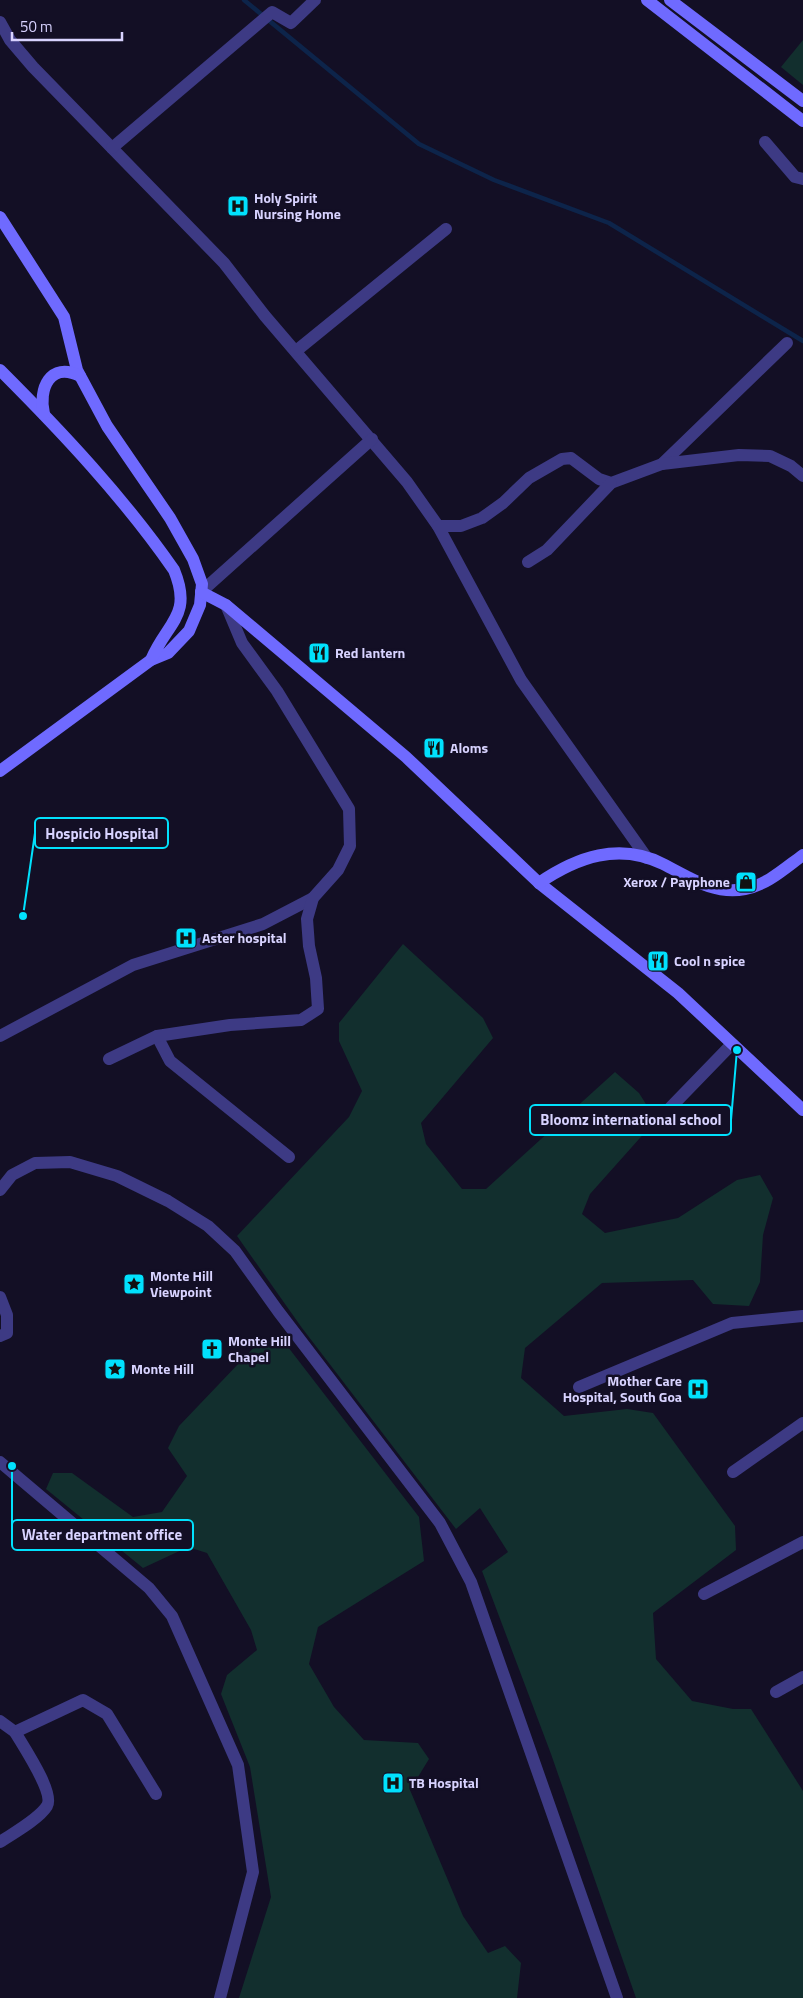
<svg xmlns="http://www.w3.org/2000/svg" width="803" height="1998" font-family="'Titillium Web',sans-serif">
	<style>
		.green { fill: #122f2e }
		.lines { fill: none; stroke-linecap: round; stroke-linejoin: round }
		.stream { stroke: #0d244a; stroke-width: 4.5 }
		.street { stroke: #3d3a84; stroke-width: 12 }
		.secondary { stroke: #6f6aff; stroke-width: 12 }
		.labels { text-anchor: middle; stroke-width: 5; stroke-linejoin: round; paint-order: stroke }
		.poi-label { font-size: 14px; font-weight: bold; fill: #d8d3ff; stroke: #130f25; text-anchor: start }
		.leader { fill: none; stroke: #01e1fd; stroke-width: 2 }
		.callout-dot { fill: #01e1fd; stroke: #130f25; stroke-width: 2 }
		.callout { fill: #130f25; stroke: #01e1fd; stroke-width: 2 }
		.callout-label { font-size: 15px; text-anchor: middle; font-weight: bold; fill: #d8d3ff }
	</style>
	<rect width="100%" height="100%" fill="#130f25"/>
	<!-- green -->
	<g class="green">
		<path d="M 803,40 L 803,85 L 781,67 Z"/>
		<path d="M 403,944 L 483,1018 L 493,1038 L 421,1123 L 426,1144 L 462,1189 L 486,1189 L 615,1072 L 639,1093 L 656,1120 L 590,1194 L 582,1214 L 605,1233 L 678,1218 L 737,1180 L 760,1175 L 773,1198 L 763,1235 L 760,1282 L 749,1306 L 713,1304 L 693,1280 L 602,1283 L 525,1348 L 521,1378 L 564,1416 L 627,1409 L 653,1413 L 735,1526 L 736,1550 L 653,1613 L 656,1659 L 692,1701 L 733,1709 L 751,1709 L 803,1791 L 803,1998 L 636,1998 L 551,1754 L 482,1571 L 508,1552 L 480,1508 L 456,1529 L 302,1328 L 237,1236 L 349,1117 L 362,1091 L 339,1041 L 339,1023 Z"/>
		<path d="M 263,1338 L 288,1347 L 419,1517 L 424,1561 L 318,1627 L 309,1664 L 334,1707 L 364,1740 L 418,1743 L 429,1759 L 410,1790 L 463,1916 L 488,1953 L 505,1946 L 521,1963 L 517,1998 L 239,1998 L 271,1897 L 250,1767 L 221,1694 L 227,1675 L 257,1650 L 251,1630 L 207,1553 L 188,1547 L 143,1568 L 46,1489 L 53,1473 L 72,1473 L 133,1517 L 162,1512 L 187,1476 L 168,1448 L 179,1426 Z"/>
	</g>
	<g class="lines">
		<!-- stream -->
		<path class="stream" d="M 244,0 L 419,144 L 494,180 L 609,223 L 803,341"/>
		<!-- street -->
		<g class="street">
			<path d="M 0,22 L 10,40 L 33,67 L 224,263 L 265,316 L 407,482 L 438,526 L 521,680 L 647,858"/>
			<path d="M 765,142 L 795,177 L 803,179"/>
			<path d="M 112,148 L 272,12 L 291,23 L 315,0"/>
			<path d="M 296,351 L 446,229"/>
			<path d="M 662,464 L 787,343"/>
			<path d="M 438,526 L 461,526 L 482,518 L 503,503 L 529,478 L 562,459 L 571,458 L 599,479 L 611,483 L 662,464 L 739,455 L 770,456 L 791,466 L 803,476"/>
			<path d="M 528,562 L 547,550 L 611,483"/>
			<path d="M 201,592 L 372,439"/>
			<path d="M 0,1036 L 133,965 L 263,924 L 313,898"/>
			<path d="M 157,1036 L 170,1061 L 289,1157"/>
			<path d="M 109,1059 L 157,1036 L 230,1025 L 301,1020 L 318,1009 L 316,978 L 309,946 L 307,919 L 313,898 L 338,870 L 350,846 L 349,809 L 277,691 L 242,643 L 226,605"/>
			<path d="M 670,1108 L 732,1044"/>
			<path d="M 0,1190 L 12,1175 L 35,1163 L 70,1162 L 117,1176 L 168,1201 L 208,1226 L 235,1251 L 278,1311 L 440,1523 L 471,1582 L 617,1998"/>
			<path d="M 0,1297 L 7,1315 L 7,1333 L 0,1336"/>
			<path d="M 579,1387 L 732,1323 L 803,1316"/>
			<path d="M 0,1462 L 149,1588 L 172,1616 L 238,1765 L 253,1872 L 220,1998"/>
			<path d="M 733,1472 L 803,1423"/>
			<path d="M 704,1594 L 803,1542"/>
			<path d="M 776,1692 L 803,1677"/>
			<path d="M 0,1721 L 15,1732 L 83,1700 L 107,1714 L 156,1794"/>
			<path d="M 0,1842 C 12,1834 39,1819 47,1806 C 55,1793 23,1746 15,1732"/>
		</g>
		<!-- secondary -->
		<g class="secondary">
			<path d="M 647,0 L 803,121"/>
			<path d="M 670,0 L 803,101"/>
			<path d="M 0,217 L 64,317 L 77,370 L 107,426 L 170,518 L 193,559 L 202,584 L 200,605 L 189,631 L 168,653 L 151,660 L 0,771"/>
			<path d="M 0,370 C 62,432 124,498 174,570 C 193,616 167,622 151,660"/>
			<path d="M 44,414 C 38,389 50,361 80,376"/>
			<path d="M 201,592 L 226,605 L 406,757 L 539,883 L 678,993 L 803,1110"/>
			<path d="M 539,883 C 577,857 619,842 663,864 C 689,877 713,895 745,889 C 767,885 785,868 803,855"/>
		</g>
	</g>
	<!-- icons -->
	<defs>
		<g id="hospital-square" transform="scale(1.125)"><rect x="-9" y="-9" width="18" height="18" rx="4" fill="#01e1fd" stroke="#130f25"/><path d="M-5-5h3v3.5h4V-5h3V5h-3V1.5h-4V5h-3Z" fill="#111"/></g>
		<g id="restaurant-square" transform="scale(1.125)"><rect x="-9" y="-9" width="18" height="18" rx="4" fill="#01e1fd" stroke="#130f25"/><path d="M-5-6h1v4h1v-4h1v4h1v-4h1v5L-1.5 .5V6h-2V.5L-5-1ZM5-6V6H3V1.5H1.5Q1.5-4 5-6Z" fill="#111"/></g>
		<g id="shop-square" transform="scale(1.125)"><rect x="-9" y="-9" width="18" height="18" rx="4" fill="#01e1fd" stroke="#130f25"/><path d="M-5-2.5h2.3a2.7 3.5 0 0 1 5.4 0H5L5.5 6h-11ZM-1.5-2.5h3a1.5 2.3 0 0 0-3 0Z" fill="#111"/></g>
		<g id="sight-square" transform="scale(1.125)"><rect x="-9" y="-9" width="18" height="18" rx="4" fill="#01e1fd" stroke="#130f25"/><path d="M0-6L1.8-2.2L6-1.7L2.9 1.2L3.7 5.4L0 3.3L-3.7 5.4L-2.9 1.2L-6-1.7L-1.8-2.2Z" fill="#111"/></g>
		<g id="church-square" transform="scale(1.125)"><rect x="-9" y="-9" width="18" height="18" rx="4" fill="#01e1fd" stroke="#130f25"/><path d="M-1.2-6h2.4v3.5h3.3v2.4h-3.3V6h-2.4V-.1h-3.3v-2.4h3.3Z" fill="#111"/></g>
	</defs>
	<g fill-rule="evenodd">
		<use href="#hospital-square" x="238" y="206"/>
		<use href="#restaurant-square" x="319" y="653"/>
		<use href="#restaurant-square" x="434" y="748"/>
		<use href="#shop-square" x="746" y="882"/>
		<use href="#hospital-square" x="186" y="938"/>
		<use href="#restaurant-square" x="658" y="961"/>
		<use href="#sight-square" x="134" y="1284"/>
		<use href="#church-square" x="212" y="1349"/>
		<use href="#sight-square" x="115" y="1369"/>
		<use href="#hospital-square" x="698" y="1389"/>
		<use href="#hospital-square" x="393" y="1783"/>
	</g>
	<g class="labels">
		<!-- poi labels -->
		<g class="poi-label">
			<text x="254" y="203">Holy Spirit<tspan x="254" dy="16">Nursing Home</tspan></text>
			<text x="335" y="658">Red lantern</text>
			<text x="450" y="753">Aloms</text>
			<text x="730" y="887" text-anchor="end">Xerox / Payphone</text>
			<text x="202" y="943">Aster hospital</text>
			<text x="674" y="966">Cool n spice</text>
			<text x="150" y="1281">Monte Hill<tspan x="150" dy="16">Viewpoint</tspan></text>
			<text x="228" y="1346">Monte Hill<tspan x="228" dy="16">Chapel</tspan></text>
			<text x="131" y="1374">Monte Hill</text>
			<text x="682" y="1386" text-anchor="end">Mother Care<tspan x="682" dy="16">Hospital, South Goa</tspan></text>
			<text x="409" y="1788">TB Hospital</text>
		</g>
	</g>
	<!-- callouts -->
	<path class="leader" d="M23 916L35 833M737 1050L731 1120M12 1466L12 1535"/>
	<g class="callout-dot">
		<circle cx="23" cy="916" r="5"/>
		<circle cx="737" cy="1050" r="5"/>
		<circle cx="12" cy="1466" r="5"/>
	</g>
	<g class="callout">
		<rect x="35" y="818" width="133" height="30" rx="5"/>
		<rect x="530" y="1105" width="201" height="30" rx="5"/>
		<rect x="12" y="1520" width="181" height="30" rx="5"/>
	</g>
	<g class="callout-label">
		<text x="102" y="839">Hospicio Hospital</text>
		<text x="631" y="1125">Bloomz international school</text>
		<text x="102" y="1540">Water department office</text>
	</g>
	<!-- scale -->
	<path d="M12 32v8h110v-8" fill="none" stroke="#d8d3ff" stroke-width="2.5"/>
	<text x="20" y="32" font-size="15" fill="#d8d3ff" stroke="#130f25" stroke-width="4" paint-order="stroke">50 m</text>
</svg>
